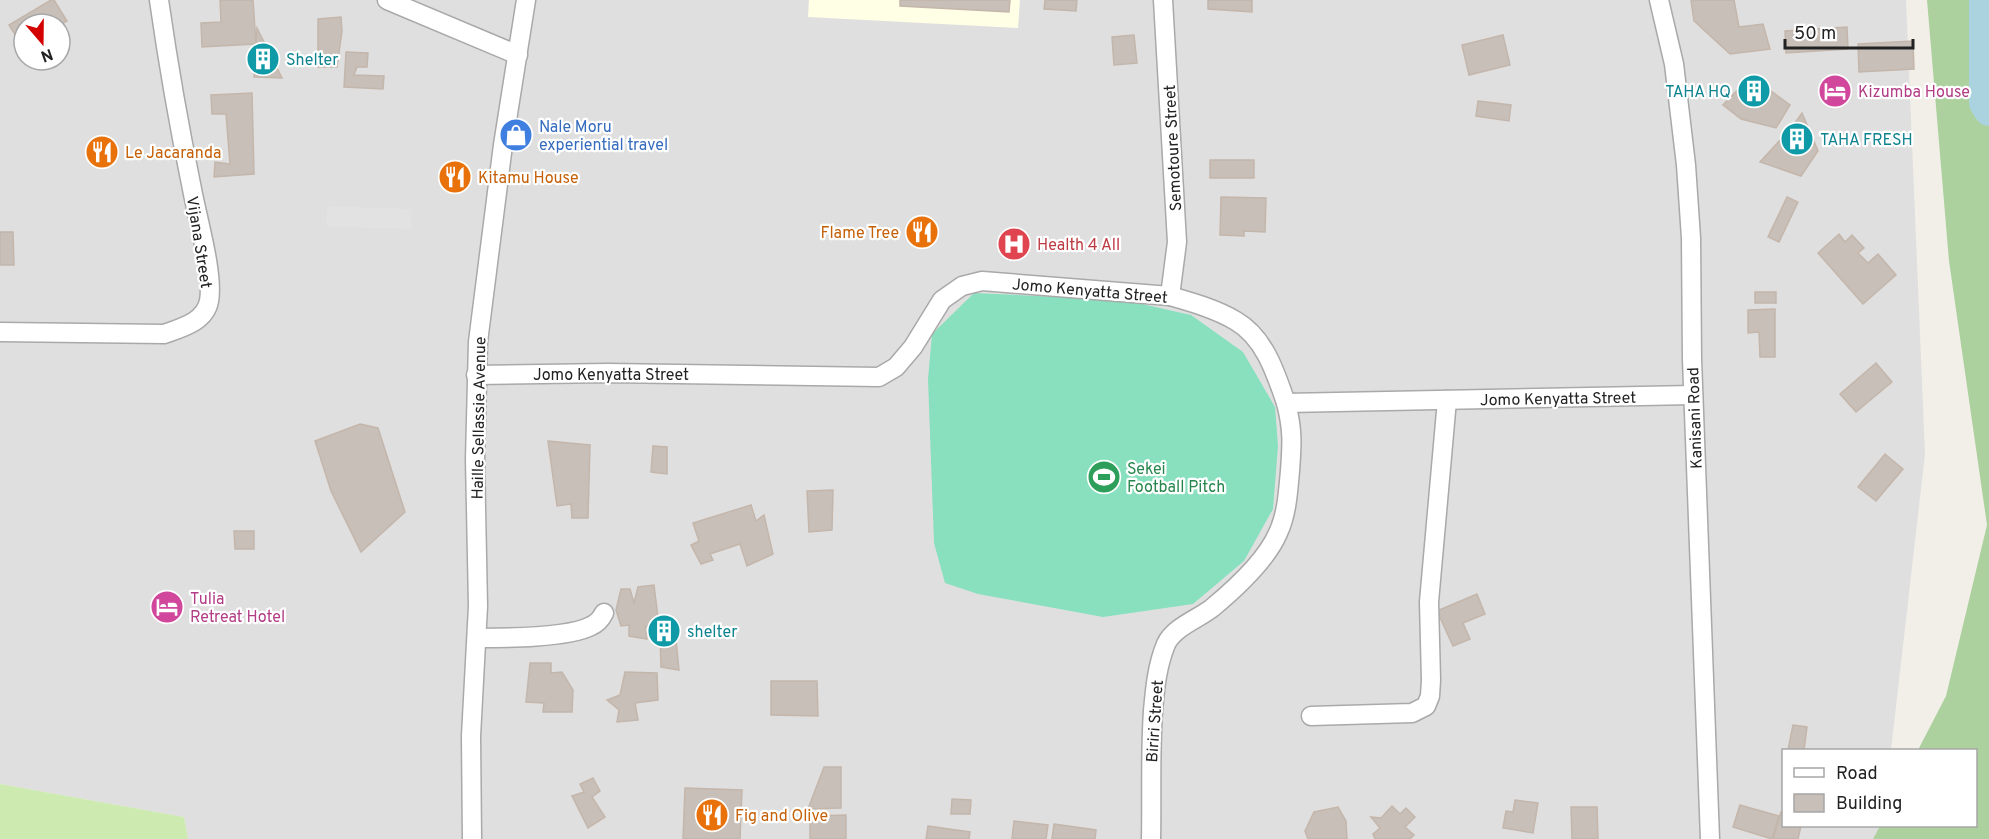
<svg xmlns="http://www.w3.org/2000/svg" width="1989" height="839" font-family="Overpass,sans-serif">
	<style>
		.residential { fill: #e0dfdf; fill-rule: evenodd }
		.education { fill: #ffffe5 }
		.grass { fill: #cdebb0 }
		.forest { fill: #add19e }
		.pitch { fill: #88e0be }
		.parking { fill: #e2e2e2 }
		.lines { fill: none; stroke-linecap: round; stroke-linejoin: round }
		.river { stroke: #aad3df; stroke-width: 30 }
		.building { fill: #c7bfb8; stroke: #c4b6ab; stroke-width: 1.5 }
		.minor-casing { stroke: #a9a9a9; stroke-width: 21 }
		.minor { stroke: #fff; stroke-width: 18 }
		.labels { text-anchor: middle; stroke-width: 4.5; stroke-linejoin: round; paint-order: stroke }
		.culture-label { font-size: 16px; fill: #0d838f; stroke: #fff; text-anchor: start }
		.hotel-label { font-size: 16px; fill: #b23c85; stroke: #fff; text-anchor: start }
		.shop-label { font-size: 16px; fill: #366cbe; stroke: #fff; text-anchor: start }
		.street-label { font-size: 16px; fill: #222; stroke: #fff }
		.food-label { font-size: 16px; fill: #c56008; stroke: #fff; text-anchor: start }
		.health-label { font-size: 16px; fill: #be3a42; stroke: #fff; text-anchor: start }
		.leisure-label { font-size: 16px; fill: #27864d; stroke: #fff; text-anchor: start }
	</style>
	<rect width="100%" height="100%" fill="#f2efe9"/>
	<!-- residential -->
	<path class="residential" d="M 0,0 L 1906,0 L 1925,454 L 1891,750 L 1784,750 L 1784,826 L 1882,826 L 1881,839 L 188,839 L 184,817 L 0,784 ZM 24,24 L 60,24 L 60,60 L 24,60 Z"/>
	<!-- education -->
	<path class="education" d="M 809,0 L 1020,0 L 1018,28 L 808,17 Z"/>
	<!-- grass -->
	<path class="grass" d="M 0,784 L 184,817 L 188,839 L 0,839 Z"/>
	<!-- forest -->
	<path class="forest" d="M 1927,0 L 1989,0 L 1989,839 L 1873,839 L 1880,826 L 1976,826 L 1976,750 L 1918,750 L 1946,696 L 1987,525 L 1949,261 Z"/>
	<!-- pitch -->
	<path class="pitch" d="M 974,293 L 1124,300 L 1191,315 L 1243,352 L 1275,407 L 1278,446 L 1273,509 L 1244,561 L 1193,604 L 1103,617 L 978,594 L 945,583 L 934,543 L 928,379 L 932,334 Z"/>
	<!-- parking -->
	<path class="parking" d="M 327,206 L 412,209 L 411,229 L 326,226 Z"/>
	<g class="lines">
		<!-- river -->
		<path class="river" d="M 1984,0 L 1984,103 L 1989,111"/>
	</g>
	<!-- building -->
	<g class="building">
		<path d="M 51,0 L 54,0 L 67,21 L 60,25 L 24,24 L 23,47 L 9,25 Z"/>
		<path d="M 220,0 L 253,0 L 256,44 L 202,47 L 201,23 L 221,22 Z"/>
		<path d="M 900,0 L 1010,0 L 1009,12 L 900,6 Z"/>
		<path d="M 1045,0 L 1077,0 L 1076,11 L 1044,9 Z"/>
		<path d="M 1208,0 L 1252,0 L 1252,12 L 1208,9 Z"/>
		<path d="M 1691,0 L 1734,0 L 1739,27 L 1763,24 L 1770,49 L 1730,54 L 1694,21 Z"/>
		<path d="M 341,17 L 342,31 L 337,67 L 318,67 L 318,19 Z"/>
		<path d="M 1847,27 L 1848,49 L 1786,53 L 1785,31 Z"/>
		<path d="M 257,28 L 282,78 L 254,77 Z"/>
		<path d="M 1134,35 L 1137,63 L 1114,65 L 1112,37 Z"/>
		<path d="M 1503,35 L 1510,65 L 1469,75 L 1462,45 Z"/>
		<path d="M 1913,41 L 1914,69 L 1859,72 L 1858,44 Z"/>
		<path d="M 346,52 L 368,53 L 367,67 L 357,67 L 354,75 L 384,76 L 383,89 L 344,87 Z"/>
		<path d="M 1751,76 L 1790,105 L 1776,128 L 1741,119 L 1723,105 Z"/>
		<path d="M 252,93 L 254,174 L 214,177 L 215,162 L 230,164 L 226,114 L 212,114 L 211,95 Z"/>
		<path d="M 1478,101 L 1511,105 L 1509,121 L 1476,116 Z"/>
		<path d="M 1802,113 L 1818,151 L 1801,176 L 1760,162 L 1792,127 Z"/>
		<rect x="1210" y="160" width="44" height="18"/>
		<path d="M 1221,197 L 1266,198 L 1265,232 L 1244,231 L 1244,236 L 1220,235 Z"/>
		<path d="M 1787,197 L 1798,202 L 1779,242 L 1768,237 Z"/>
		<path d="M 0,232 L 13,232 L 14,265 L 0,265 Z"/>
		<path d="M 1839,234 L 1845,242 L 1852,235 L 1864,248 L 1858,253 L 1868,263 L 1878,254 L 1896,275 L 1863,304 L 1818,253 Z"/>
		<rect x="1755" y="292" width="21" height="11"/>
		<path d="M 1775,309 L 1775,357 L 1760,357 L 1759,332 L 1748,333 L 1748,310 Z"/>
		<path d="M 1876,363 L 1892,382 L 1856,412 L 1840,394 Z"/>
		<path d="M 360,424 L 378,428 L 405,512 L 361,552 L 331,491 L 315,441 Z"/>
		<path d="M 548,441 L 590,445 L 588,518 L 572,518 L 571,504 L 557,506 Z"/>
		<path d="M 653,446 L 667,447 L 667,474 L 651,472 Z"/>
		<path d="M 1885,454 L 1903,469 L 1876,501 L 1858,487 Z"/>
		<path d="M 833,490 L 832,530 L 809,532 L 807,491 Z"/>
		<path d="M 751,505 L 756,521 L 764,515 L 773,554 L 747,566 L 740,544 L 710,554 L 713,560 L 701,564 L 691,545 L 699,541 L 693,523 Z"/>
		<path d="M 234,531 L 254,531 L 254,549 L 235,549 Z"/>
		<path d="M 654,585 L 659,625 L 674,619 L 679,670 L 661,667 L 660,636 L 645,626 L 647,639 L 629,636 L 629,625 L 621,626 L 616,610 L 621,589 L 630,589 L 634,603 L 638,587 Z"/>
		<path d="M 1477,594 L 1485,614 L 1463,623 L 1470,639 L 1453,646 L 1437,611 Z"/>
		<path d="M 530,663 L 551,663 L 551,673 L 562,672 L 573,690 L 572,712 L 543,712 L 544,703 L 526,702 Z"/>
		<path d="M 625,672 L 657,673 L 658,700 L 635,703 L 638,720 L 617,722 L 619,710 L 607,700 L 620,695 Z"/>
		<path d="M 771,681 L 817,681 L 818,716 L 771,715 Z"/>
		<path d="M 1793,725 L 1807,727 L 1804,750 L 1788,750 Z"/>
		<path d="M 824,767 L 841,767 L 841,808 L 808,809 Z"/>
		<path d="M 593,778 L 600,791 L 592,797 L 605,817 L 588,828 L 572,796 L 584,792 L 580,784 Z"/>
		<path d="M 685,788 L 742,790 L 740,839 L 683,839 Z"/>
		<path d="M 952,799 L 971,800 L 970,814 L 951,814 Z"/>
		<path d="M 1515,800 L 1538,803 L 1533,833 L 1503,828 L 1506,811 L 1513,812 Z"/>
		<path d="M 1740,805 L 1779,816 L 1772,839 L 1733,827 Z"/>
		<path d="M 1392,806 L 1400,814 L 1406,808 L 1415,817 L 1405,827 L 1414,835 L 1410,839 L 1375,839 L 1373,834 L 1380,828 L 1371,817 L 1381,818 Z"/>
		<path d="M 1338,807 L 1346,821 L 1347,839 L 1308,839 L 1305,831 L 1314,812 Z"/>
		<path d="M 1571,807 L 1597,807 L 1598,839 L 1572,839 Z"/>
		<path d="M 1781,812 L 1784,813 L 1784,826 L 1801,826 L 1798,839 L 1773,839 Z"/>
		<path d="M 846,815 L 846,839 L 810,839 L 810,816 Z"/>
		<path d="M 1014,821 L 1048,825 L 1046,839 L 1012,839 Z"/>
		<path d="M 1054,824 L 1096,830 L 1095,839 L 1052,839 Z"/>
		<path d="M 928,826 L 970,832 L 969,839 L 926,839 Z"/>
	</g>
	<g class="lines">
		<!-- minor casing -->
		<g class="minor-casing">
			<g id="minor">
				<path d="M 387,0 L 518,55"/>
				<path d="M 1163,0 L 1177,242 L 1170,296"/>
				<path d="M 1659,0 L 1674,64 L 1686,165 L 1691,238 L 1692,359 L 1710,839"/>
				<path d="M 0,332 L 164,334 C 181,328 205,322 209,301 C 214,274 197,217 192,189 C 179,126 168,63 159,0"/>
				<path d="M 476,375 L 608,373 L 879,377 L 896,367 L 913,347 L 942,300 L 962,286 L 982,281 L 1170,296 C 1191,302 1216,309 1236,321 C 1265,338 1276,374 1286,403 L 1693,395"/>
				<path d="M 477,638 C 505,638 568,638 591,626 C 598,623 601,619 604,613"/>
				<path d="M 1311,716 L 1412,713 L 1426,706 L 1430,696 L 1431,680 L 1429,602 L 1447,400"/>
				<path d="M 472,839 L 471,736 L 478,606 L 475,459 L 478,342 L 503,145 L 526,0"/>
				<path d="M 1151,839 C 1152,796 1150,754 1153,711 C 1155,688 1157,666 1166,644 C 1174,627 1198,619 1212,608 C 1235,589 1266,561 1278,533 C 1287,514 1288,492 1290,471 C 1292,444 1293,430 1286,403"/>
			</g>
		</g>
		<!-- minor -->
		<use href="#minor" class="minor"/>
	</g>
	<!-- icons -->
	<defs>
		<g id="building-disc" transform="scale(1.725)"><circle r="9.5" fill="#0f9aa8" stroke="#fff"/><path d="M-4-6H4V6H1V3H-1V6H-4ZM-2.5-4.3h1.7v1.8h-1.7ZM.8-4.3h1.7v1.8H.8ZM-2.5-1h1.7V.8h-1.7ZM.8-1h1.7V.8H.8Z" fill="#fff"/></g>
		<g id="hotel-disc" transform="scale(1.725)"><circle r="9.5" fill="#d1479c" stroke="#fff"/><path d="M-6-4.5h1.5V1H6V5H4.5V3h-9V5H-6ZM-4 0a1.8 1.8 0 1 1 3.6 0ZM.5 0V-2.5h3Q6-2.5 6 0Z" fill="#fff"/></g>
		<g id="shop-disc" transform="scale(1.725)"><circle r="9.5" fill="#3f7fe0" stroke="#fff"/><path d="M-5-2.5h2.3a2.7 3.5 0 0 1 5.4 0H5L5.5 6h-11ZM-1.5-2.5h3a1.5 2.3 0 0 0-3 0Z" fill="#fff"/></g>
		<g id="restaurant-disc" transform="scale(1.725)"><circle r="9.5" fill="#e8710a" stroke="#fff"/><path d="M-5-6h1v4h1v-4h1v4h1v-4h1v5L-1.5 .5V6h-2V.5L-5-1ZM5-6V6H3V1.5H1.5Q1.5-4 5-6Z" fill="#fff"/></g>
		<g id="hospital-disc" transform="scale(1.725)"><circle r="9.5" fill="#e0444e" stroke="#fff"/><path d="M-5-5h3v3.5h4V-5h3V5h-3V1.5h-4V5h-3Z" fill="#fff"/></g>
		<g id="stadium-disc" transform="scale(1.725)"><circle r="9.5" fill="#2e9e5b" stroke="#fff"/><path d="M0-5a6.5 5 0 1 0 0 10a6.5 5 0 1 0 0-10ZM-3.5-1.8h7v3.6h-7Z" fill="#fff"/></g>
	</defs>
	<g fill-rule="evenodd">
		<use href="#building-disc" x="263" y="59"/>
		<use href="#building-disc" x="1754" y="91"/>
		<use href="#hotel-disc" x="1835" y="91"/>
		<use href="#shop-disc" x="516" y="135"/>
		<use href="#building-disc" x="1797" y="139"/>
		<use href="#restaurant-disc" x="102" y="152"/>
		<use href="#restaurant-disc" x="455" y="177"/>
		<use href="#restaurant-disc" x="922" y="232"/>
		<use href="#hospital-disc" x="1014" y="244"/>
		<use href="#stadium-disc" x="1104" y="477"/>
		<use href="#hotel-disc" x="167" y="607"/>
		<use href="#building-disc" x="664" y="631"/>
		<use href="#restaurant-disc" x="712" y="815"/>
	</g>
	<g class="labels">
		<!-- culture labels -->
		<g class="culture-label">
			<text x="286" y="65">Shelter</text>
			<text x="1731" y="97" text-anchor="end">TAHA HQ</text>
			<text x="1820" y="145">TAHA FRESH</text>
			<text x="687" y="637">shelter</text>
		</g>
		<!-- hotel labels -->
		<g class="hotel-label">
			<text x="1858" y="97">Kizumba House</text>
			<text x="190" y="604">Tulia<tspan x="190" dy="18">Retreat Hotel</tspan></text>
		</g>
		<!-- shop labels -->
		<g class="shop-label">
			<text x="539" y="132">Nale Moru<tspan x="539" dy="18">experiential travel</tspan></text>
		</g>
		<!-- street labels -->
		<g class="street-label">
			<text transform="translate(1172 148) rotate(-93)" y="6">Semotoure Street</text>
			<text transform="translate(200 242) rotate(81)" y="6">Vijana Street</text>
			<text transform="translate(1090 290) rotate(5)" y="6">Jomo Kenyatta Street</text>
			<text x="611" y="380">Jomo Kenyatta Street</text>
			<text transform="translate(1558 398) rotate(-1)" y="6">Jomo Kenyatta Street</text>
			<text transform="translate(478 418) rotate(-89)" y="6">Haille Sellassie Avenue</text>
			<text transform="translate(1694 418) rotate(-92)" y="6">Kanisani Road</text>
			<text transform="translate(1154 721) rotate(-86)" y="6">Biriri Street</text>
		</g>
		<!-- food labels -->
		<g class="food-label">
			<text x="125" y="158">Le Jacaranda</text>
			<text x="478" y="183">Kitamu House</text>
			<text x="899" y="238" text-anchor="end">Flame Tree</text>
			<text x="735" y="821">Fig and Olive</text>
		</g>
		<!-- health labels -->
		<g class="health-label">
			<text x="1037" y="250">Health 4 All</text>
		</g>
		<!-- leisure labels -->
		<g class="leisure-label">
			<text x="1127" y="474">Sekei<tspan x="1127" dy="18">Football Pitch</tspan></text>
		</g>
	</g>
	<!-- legend -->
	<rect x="1782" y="749" width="195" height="78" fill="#ffffff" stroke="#a7a7a7" stroke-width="1.5"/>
	<rect x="1794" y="768" width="30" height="9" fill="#ffffff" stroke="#a7a7a7" stroke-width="1.5"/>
	<text x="1836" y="779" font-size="18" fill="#222222">Road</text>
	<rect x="1794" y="794" width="30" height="18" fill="#c7bfb8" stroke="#a7a7a7" stroke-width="1.5"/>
	<text x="1836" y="809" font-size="18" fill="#222222">Building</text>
	<!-- north arrow -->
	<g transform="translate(42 42) rotate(160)"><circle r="28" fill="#ffffff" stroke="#a7a7a7" stroke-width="1.5"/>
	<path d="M0-4.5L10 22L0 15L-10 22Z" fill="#d40000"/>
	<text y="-9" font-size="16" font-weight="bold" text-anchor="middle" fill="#222222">N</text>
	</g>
	<!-- scale -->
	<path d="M1785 39v9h128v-9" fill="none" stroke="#222222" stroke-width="3"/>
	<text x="1794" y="39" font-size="18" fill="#222222" stroke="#ffffff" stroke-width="4.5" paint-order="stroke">50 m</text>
</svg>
